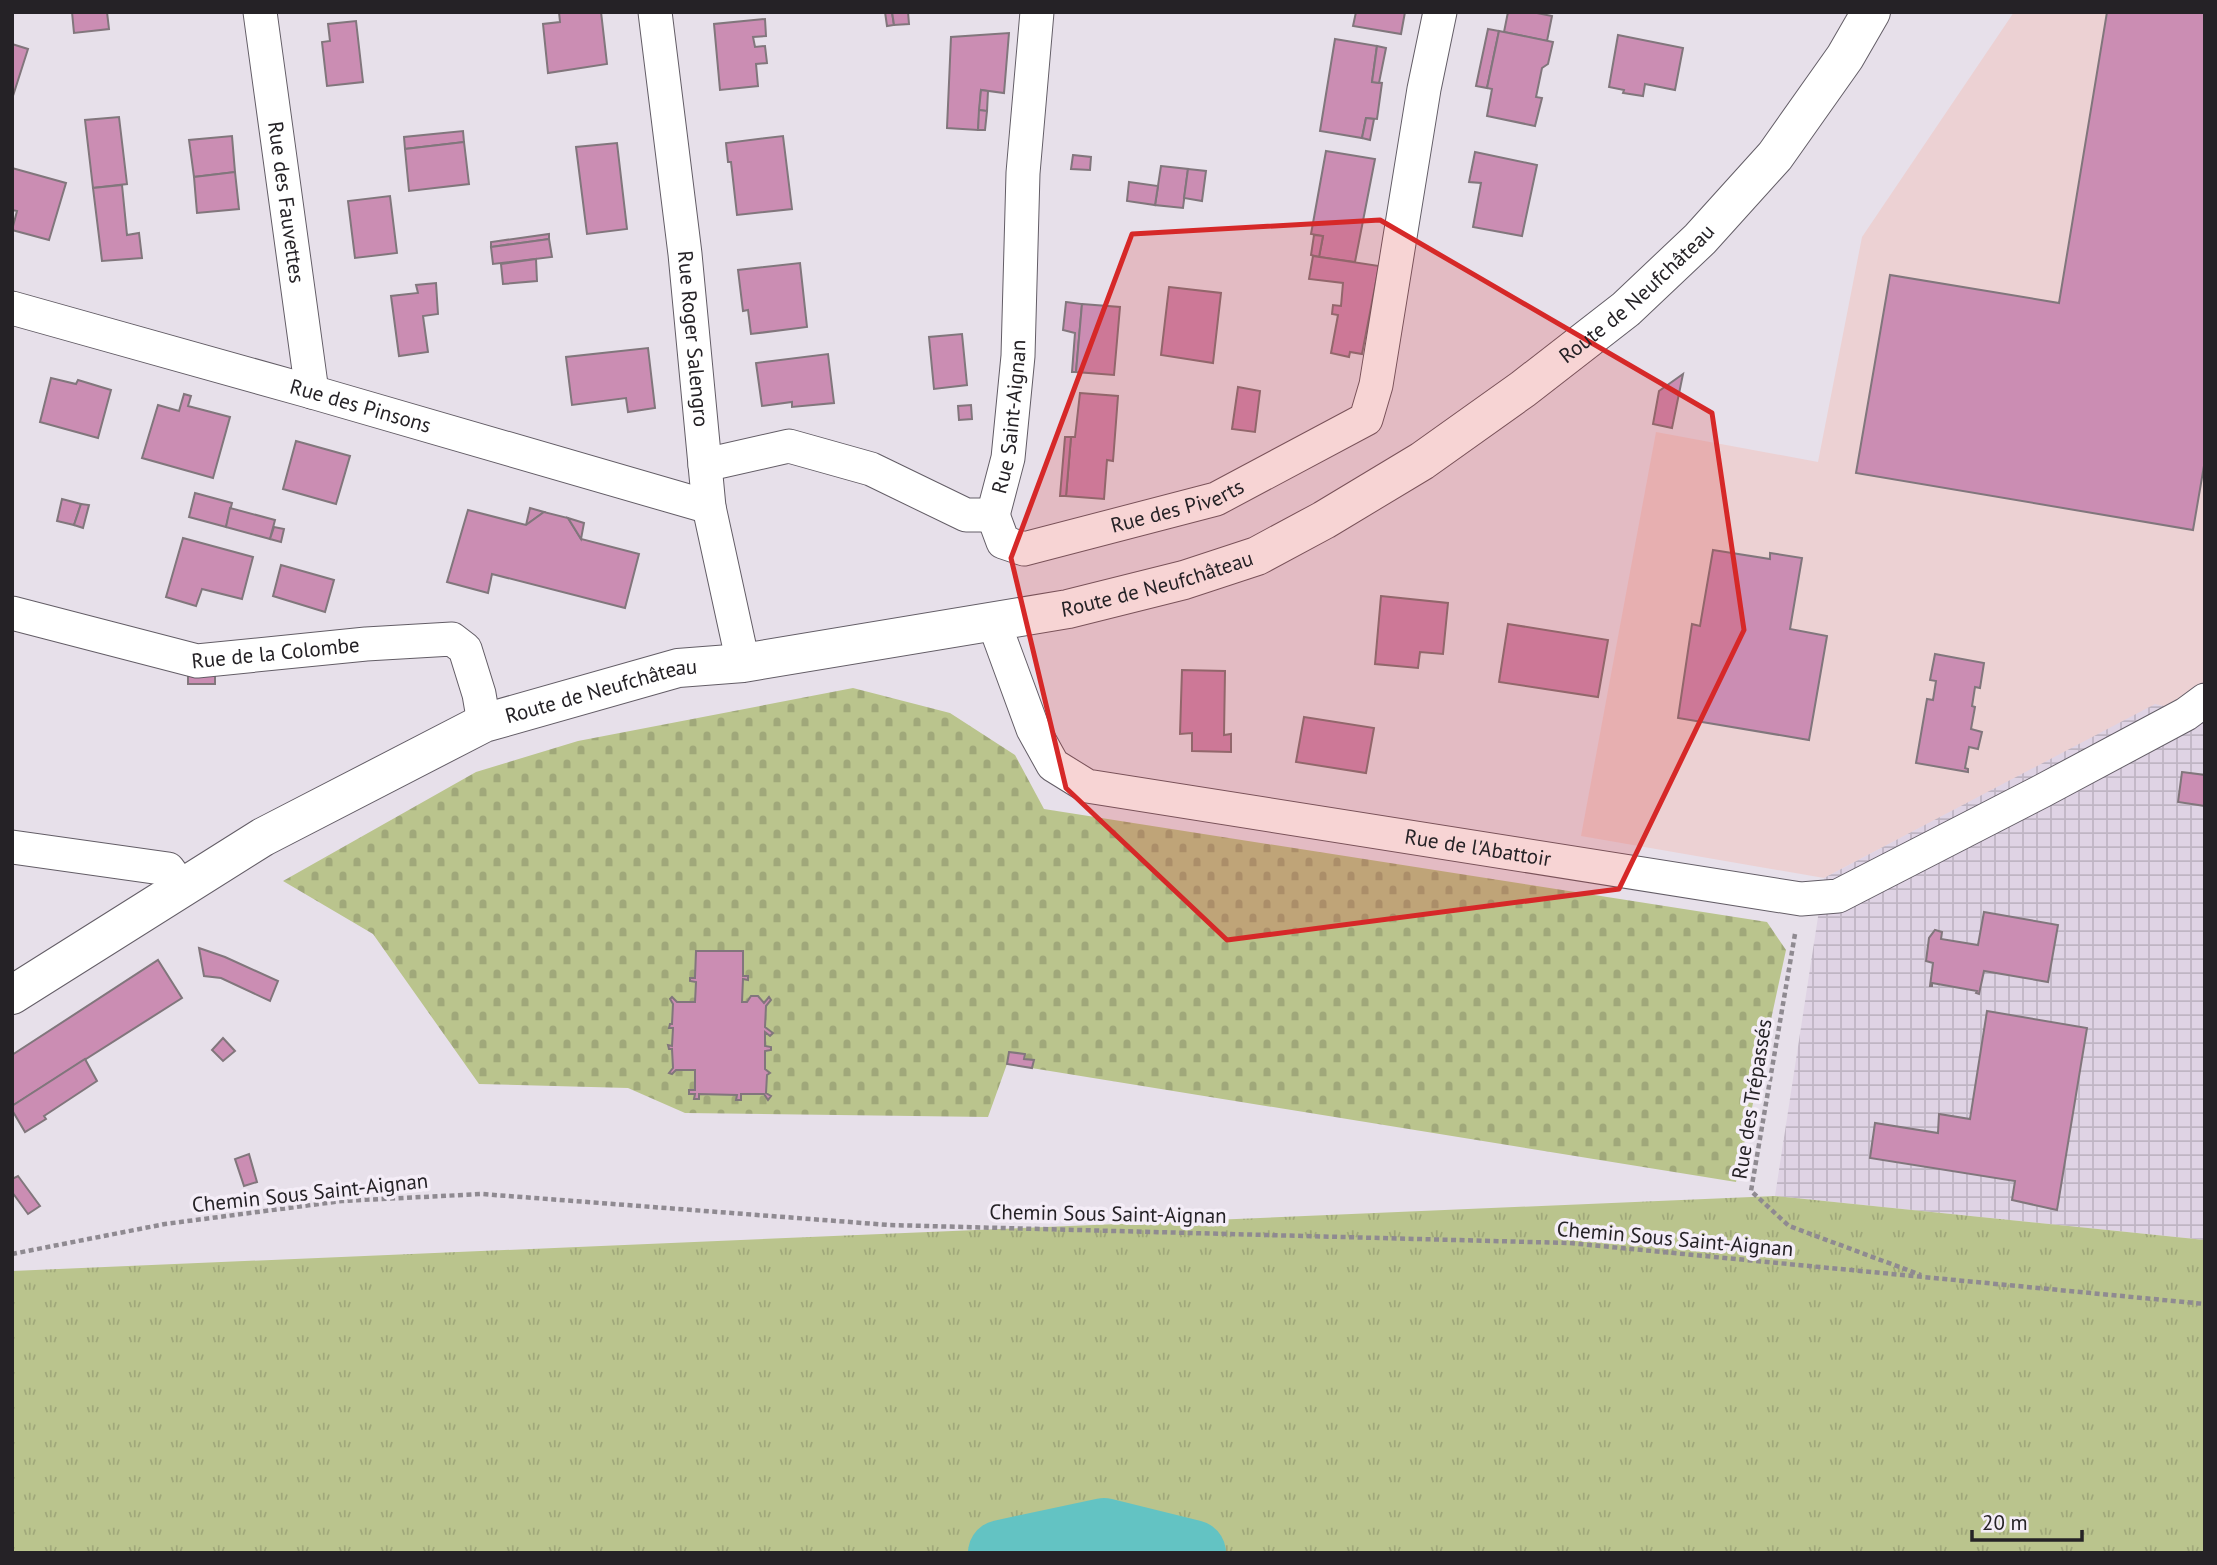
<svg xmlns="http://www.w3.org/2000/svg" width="2217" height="1565" font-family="'PT Sans',sans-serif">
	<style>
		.commercial { fill: #ecd1d3 }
		.industrial { fill: url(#industrial-grid) }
		.grass { fill: url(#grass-tufts) }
		.cemetery { fill: url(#cemetery-stones) }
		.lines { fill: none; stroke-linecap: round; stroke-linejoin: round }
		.river { stroke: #63c3c3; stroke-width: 66 }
		.building { fill: #cb8db3; stroke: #81767c; stroke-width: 2 }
		.street-casing { stroke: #635d66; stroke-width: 35 }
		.primary-casing { stroke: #635d66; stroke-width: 40 }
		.path { stroke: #8f8a91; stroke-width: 4.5; stroke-dasharray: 5 3.5; stroke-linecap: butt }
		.street { stroke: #fff; stroke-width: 33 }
		.primary { stroke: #fff; stroke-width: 38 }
		.marked { fill: #d62828; fill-opacity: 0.2; stroke: #d62828; stroke-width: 5; stroke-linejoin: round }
		.labels { text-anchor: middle; stroke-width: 7; stroke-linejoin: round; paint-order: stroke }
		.street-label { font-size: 21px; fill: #252226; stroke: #f4edf7 }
	</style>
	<defs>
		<pattern id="industrial-grid" width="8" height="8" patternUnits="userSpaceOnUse" patternTransform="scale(1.75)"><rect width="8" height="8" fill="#dfd3e4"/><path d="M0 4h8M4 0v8" fill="none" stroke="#bfb5c3"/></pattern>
		<pattern id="grass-tufts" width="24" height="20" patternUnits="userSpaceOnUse" patternTransform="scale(1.75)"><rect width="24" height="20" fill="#bac48d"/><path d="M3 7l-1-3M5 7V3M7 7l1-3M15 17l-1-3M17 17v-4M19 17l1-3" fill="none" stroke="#a0a87a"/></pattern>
		<pattern id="cemetery-stones" width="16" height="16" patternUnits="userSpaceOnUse" patternTransform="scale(1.75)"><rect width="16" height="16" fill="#bac48d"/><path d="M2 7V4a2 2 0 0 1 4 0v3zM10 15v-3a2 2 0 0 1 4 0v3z" fill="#a0a87a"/></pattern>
	</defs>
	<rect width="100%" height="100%" fill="#e7e0ea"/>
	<!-- commercial -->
	<path class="commercial" d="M 2014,12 L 2205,12 L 2205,715 L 2155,705 L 1824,878 L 1581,836 L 1656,432 L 1818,462 L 1862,237 Z"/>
	<!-- industrial -->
	<path class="industrial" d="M 2155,704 L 2205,715 L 2205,1240 L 1775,1196 L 1824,878 Z"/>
	<!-- grass -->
	<path class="grass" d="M 1775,1196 L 2205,1240 L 2205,1553 L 12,1553 L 12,1271 Z"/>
	<!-- cemetery -->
	<path class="cemetery" d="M 853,688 L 950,713 L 1015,755 L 1044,809 L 1767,922 L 1786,950 L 1736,1182 L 1007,1064 L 988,1117 L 685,1113 L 628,1088 L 479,1084 L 373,934 L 283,881 L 476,772 L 578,741 Z"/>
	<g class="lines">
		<!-- river -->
		<path class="river" d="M 1001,1553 L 1104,1531 L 1193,1553"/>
	</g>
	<!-- building -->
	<g class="building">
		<path d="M 72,12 L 107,12 L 109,29 L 74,33 Z"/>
		<path d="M 559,12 L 601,12 L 607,64 L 548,73 L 543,24 L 560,22 Z"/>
		<path d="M 885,12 L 892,12 L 894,25 L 887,26 Z"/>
		<path d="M 892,12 L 908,12 L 909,24 L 894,25 Z"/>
		<path d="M 1356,12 L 1405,12 L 1401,34 L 1353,26 Z"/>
		<path d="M 1508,12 L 1532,12 L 1552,16 L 1547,41 L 1504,32 Z"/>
		<path d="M 2107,12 L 2205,12 L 2205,460 L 2193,530 L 1856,473 L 1890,275 L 2059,303 Z"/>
		<path d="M 765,19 L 766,36 L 753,37 L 755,47 L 765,46 L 767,63 L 756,64 L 758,86 L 720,90 L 714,24 Z"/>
		<path d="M 356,21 L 363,82 L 327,86 L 322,42 L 330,41 L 328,24 Z"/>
		<path d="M 1488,29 L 1499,31 L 1487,88 L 1476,86 Z"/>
		<path d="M 1499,31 L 1553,42 L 1548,64 L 1542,68 L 1536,97 L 1542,98 L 1535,126 L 1487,116 L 1492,89 L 1487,88 Z"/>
		<path d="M 1009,33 L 1004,93 L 981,90 L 978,130 L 947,128 L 951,37 Z"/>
		<path d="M 1618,35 L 1683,48 L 1675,90 L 1645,84 L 1643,96 L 1623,93 L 1624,90 L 1609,87 Z"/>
		<path d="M 1335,39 L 1377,46 L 1372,82 L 1382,83 L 1377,119 L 1366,118 L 1362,138 L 1320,131 Z"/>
		<path d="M 12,44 L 28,49 L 12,99 Z"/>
		<path d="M 1377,46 L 1386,48 L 1379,83 L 1372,82 Z"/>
		<path d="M 981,90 L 988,91 L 987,111 L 979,110 Z"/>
		<path d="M 979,110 L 987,111 L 985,130 L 978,130 Z"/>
		<path d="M 119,117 L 127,184 L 93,188 L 85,120 Z"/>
		<path d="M 1366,118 L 1374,119 L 1370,140 L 1362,138 Z"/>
		<path d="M 463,131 L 464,142 L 405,149 L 404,137 Z"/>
		<path d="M 232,136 L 235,172 L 194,177 L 189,140 Z"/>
		<path d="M 783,136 L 792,209 L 737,215 L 731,162 L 728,162 L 726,143 Z"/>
		<path d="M 464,142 L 469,184 L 409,191 L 405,149 Z"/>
		<path d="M 617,143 L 627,229 L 587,234 L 576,147 Z"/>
		<path d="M 1326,151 L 1375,159 L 1355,262 L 1319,257 L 1323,236 L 1311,234 Z"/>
		<path d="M 1475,152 L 1537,165 L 1522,236 L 1473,227 L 1481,183 L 1469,182 Z"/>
		<path d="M 1073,155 L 1091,157 L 1090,170 L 1071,169 Z"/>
		<path d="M 1161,166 L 1188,169 L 1183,208 L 1155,205 Z"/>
		<path d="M 12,168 L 66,183 L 49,240 L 12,230 L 17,211 L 12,210 Z"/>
		<path d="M 1188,169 L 1206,171 L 1202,201 L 1184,198 Z"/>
		<path d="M 235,172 L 239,209 L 197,213 L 194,177 Z"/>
		<path d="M 1129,182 L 1158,186 L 1155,205 L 1127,201 Z"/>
		<path d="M 122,185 L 127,235 L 139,233 L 142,258 L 102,261 L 93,188 Z"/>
		<path d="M 390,196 L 397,253 L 355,258 L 348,201 Z"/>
		<path d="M 549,234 L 549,239 L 491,247 L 491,242 Z"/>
		<path d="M 1314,235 L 1323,236 L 1319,257 L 1311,255 Z"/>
		<path d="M 549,239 L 552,257 L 493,264 L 491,247 Z"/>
		<path d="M 1313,256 L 1379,266 L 1362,354 L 1350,352 L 1349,357 L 1331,353 L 1338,315 L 1332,314 L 1333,305 L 1341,306 L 1343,283 L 1309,279 Z"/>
		<path d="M 536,259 L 537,281 L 503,284 L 501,264 Z"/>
		<path d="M 800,263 L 807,327 L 751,334 L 748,310 L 743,311 L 738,270 Z"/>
		<path d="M 436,283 L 438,314 L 423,316 L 428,352 L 399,356 L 391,296 L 418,293 L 416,285 Z"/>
		<path d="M 1169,287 L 1221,293 L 1213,363 L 1161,355 Z"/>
		<path d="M 1066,302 L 1082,304 L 1076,372 L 1072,372 L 1075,333 L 1063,330 Z"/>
		<path d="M 1082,304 L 1120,307 L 1114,375 L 1076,372 Z"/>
		<path d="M 962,334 L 967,385 L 934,389 L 929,337 Z"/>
		<path d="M 648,348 L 655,408 L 628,412 L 626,398 L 572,405 L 566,357 Z"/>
		<path d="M 828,354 L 834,403 L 792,407 L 792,402 L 762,406 L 756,363 Z"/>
		<path d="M 1683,374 L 1672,428 L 1653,424 L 1659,391 Z"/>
		<path d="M 51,378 L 76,384 L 78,380 L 111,390 L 98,438 L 40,422 Z"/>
		<path d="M 1238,387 L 1260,391 L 1255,432 L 1232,429 Z"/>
		<path d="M 1080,393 L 1118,396 L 1113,461 L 1107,460 L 1104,499 L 1066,496 L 1071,437 L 1075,437 Z"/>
		<path d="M 184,394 L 191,396 L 188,406 L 230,417 L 213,478 L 142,458 L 158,405 L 179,411 Z"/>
		<path d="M 971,405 L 972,419 L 959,420 L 958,406 Z"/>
		<path d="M 1065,437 L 1071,437 L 1066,496 L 1060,496 Z"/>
		<path d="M 296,441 L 350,456 L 336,504 L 283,489 Z"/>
		<path d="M 195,493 L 232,503 L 226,527 L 189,517 Z"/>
		<path d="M 62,499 L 81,504 L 74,525 L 57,521 Z"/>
		<path d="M 81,504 L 89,505 L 83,528 L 74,525 Z"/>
		<path d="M 230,508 L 275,520 L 270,539 L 226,527 Z"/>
		<path d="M 530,508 L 544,512 L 526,525 Z"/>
		<path d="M 468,510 L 526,525 L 544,512 L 568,518 L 581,539 L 639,554 L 625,608 L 492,574 L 488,593 L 447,582 Z"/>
		<path d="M 568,518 L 584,523 L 581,539 Z"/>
		<path d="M 274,527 L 284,529 L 281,542 L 270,539 Z"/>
		<path d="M 183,538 L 253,557 L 242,599 L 202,589 L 196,606 L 166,597 Z"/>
		<path d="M 1713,550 L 1770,559 L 1770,553 L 1802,558 L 1790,629 L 1827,636 L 1809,740 L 1678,718 L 1692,624 L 1700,626 Z"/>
		<path d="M 281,565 L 334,580 L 325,612 L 273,596 Z"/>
		<path d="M 1381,596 L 1448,603 L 1443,654 L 1420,652 L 1418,668 L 1375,664 Z"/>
		<path d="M 1508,624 L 1608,640 L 1598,697 L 1499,682 Z"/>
		<path d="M 1935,654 L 1984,663 L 1980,688 L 1975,687 L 1972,706 L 1975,707 L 1971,729 L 1982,732 L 1978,749 L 1969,747 L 1965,768 L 1968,769 L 1968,772 L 1916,763 L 1927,699 L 1933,700 L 1936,681 L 1930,680 Z"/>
		<path d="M 188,669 L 215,670 L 215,684 L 188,684 Z"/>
		<path d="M 1182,670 L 1225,671 L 1224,735 L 1231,734 L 1231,752 L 1192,751 L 1192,733 L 1180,734 Z"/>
		<path d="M 1304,717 L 1374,728 L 1366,773 L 1296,762 Z"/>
		<path d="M 2182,772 L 2205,775 L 2205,806 L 2178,802 Z"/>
		<path d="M 1984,912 L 2058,925 L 2048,982 L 1984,971 L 1979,994 L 1976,993 L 1977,991 L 1932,983 L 1932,986 L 1930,986 L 1933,963 L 1926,961 L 1929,938 L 1935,930 L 1942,932 L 1941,939 L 1978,945 Z"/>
		<path d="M 199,948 L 225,957 L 278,981 L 270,1001 L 221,978 L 204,976 Z"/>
		<path d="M 696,951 L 743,951 L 743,976 L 748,976 L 748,980 L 743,979 L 742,1002 L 747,1002 L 751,996 L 758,996 L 764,1003 L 769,997 L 771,1000 L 766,1006 L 765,1027 L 773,1033 L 770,1036 L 765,1032 L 765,1046 L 771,1047 L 771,1050 L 765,1051 L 765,1069 L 770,1073 L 767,1075 L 766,1093 L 771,1096 L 768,1100 L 764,1094 L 741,1094 L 741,1100 L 736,1100 L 737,1095 L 699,1094 L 699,1099 L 694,1099 L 695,1094 L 689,1094 L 689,1090 L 695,1090 L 695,1070 L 676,1070 L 672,1074 L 669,1073 L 673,1068 L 672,1049 L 669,1049 L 668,1045 L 672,1046 L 673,1028 L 669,1028 L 670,1024 L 672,1024 L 673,1004 L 670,999 L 672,997 L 677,1002 L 695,1002 L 696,982 L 690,981 L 690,978 L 695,978 Z"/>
		<path d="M 158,960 L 182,998 L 12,1106 L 12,1055 Z"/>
		<path d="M 1987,1011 L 2087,1028 L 2057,1210 L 2012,1200 L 2015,1181 L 1870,1158 L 1875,1123 L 1938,1133 L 1939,1114 L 1970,1119 Z"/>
		<path d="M 223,1038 L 235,1051 L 223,1061 L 212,1050 Z"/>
		<path d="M 1009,1052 L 1025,1054 L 1024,1059 L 1034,1060 L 1032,1068 L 1007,1064 Z"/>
		<path d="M 85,1059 L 97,1081 L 44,1116 L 46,1119 L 25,1132 L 12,1110 L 12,1106 Z"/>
		<path d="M 249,1154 L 257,1182 L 244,1186 L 235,1159 Z"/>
		<path d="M 18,1176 L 40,1206 L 28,1214 L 12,1192 L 12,1179 Z"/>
	</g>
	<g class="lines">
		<!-- street casing -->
		<g class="street-casing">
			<g id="street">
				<path id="s1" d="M 260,12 L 312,392"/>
				<path id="s2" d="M 655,12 L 685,254 L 709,507 L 743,663"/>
				<path id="s3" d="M 12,308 L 312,392 L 709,507"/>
				<path id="s4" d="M 705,465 L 789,446 L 871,469 L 966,515 L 993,515 L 1008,458 L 1018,356 L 1023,173 L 1037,12"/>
				<path id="s5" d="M 993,515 L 1003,542 L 1024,549 L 1216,499 L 1366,419 L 1376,385 L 1424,89 L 1440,12"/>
				<path id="s6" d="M 12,613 L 197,661 L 366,644 L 452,639 L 465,649 L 479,694 L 484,723"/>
				<path id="s7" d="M 993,620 L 1033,729 L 1053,765 L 1087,786 L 1801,899 L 1838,896 L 2042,791 L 2186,714 L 2205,700"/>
				<path d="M 12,847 L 168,869 L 182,888"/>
			</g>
		</g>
		<!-- primary casing -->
		<g class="primary-casing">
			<g id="primary">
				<path id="s8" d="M 12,995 L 263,837 L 484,723 L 678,668 L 743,663 L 1068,609 L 1184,580 L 1257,556 L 1324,520 L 1422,461 L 1523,389 L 1626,309 L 1700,239 L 1775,156 L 1845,57 L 1871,12"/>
			</g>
		</g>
		<!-- path -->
		<g class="path">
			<path d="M 1795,934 L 1751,1191 L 1789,1226 L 1921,1275"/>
			<path d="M 12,1254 L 165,1224 L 342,1201 L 482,1194 L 889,1225 L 1569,1243 L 2205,1304"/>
		</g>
		<!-- street -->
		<use href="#street" class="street"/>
		<!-- primary -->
		<use href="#primary" class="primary"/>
	</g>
	<!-- marked area -->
	<path class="marked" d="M 1380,220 L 1712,413 L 1744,630 L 1619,889 L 1227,940 L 1066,788 L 1011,558 L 1132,234 Z"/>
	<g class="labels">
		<!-- street labels -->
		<g class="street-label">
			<text dy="7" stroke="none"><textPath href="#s1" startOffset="192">Rue des Fauvettes</textPath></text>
			<text dy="7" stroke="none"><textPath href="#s8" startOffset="1801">Route de Neufchâteau</textPath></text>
			<text dy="7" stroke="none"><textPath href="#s2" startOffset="329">Rue Roger Salengro</textPath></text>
			<text dy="7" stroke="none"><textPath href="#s3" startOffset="362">Rue des Pinsons</textPath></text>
			<text dy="7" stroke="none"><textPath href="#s4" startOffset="404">Rue Saint-Aignan</textPath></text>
			<text dy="7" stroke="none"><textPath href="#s5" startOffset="210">Rue des Piverts</textPath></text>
			<text dy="7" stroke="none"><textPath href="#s8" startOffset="1234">Route de Neufchâteau</textPath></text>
			<text dy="7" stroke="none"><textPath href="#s6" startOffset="270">Rue de la Colombe</textPath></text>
			<text dy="7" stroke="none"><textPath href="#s8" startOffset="667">Route de Neufchâteau</textPath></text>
			<text dy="7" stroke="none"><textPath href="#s7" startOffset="593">Rue de l'Abattoir</textPath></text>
			<text transform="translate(1752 1099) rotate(-81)" y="7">Rue des Trépassés</text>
			<text transform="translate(310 1193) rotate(-6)" y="7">Chemin Sous Saint-Aignan</text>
			<text transform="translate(1108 1214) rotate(1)" y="7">Chemin Sous Saint-Aignan</text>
			<text transform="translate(1675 1239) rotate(5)" y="7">Chemin Sous Saint-Aignan</text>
		</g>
	</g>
	<!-- border -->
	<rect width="2217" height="1565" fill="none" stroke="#252226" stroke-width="28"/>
	<!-- scale -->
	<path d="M1972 1530v10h110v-10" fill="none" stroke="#252226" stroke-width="3.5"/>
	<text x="1982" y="1530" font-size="21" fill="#252226" stroke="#f4edf7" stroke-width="5" paint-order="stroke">20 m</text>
</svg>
